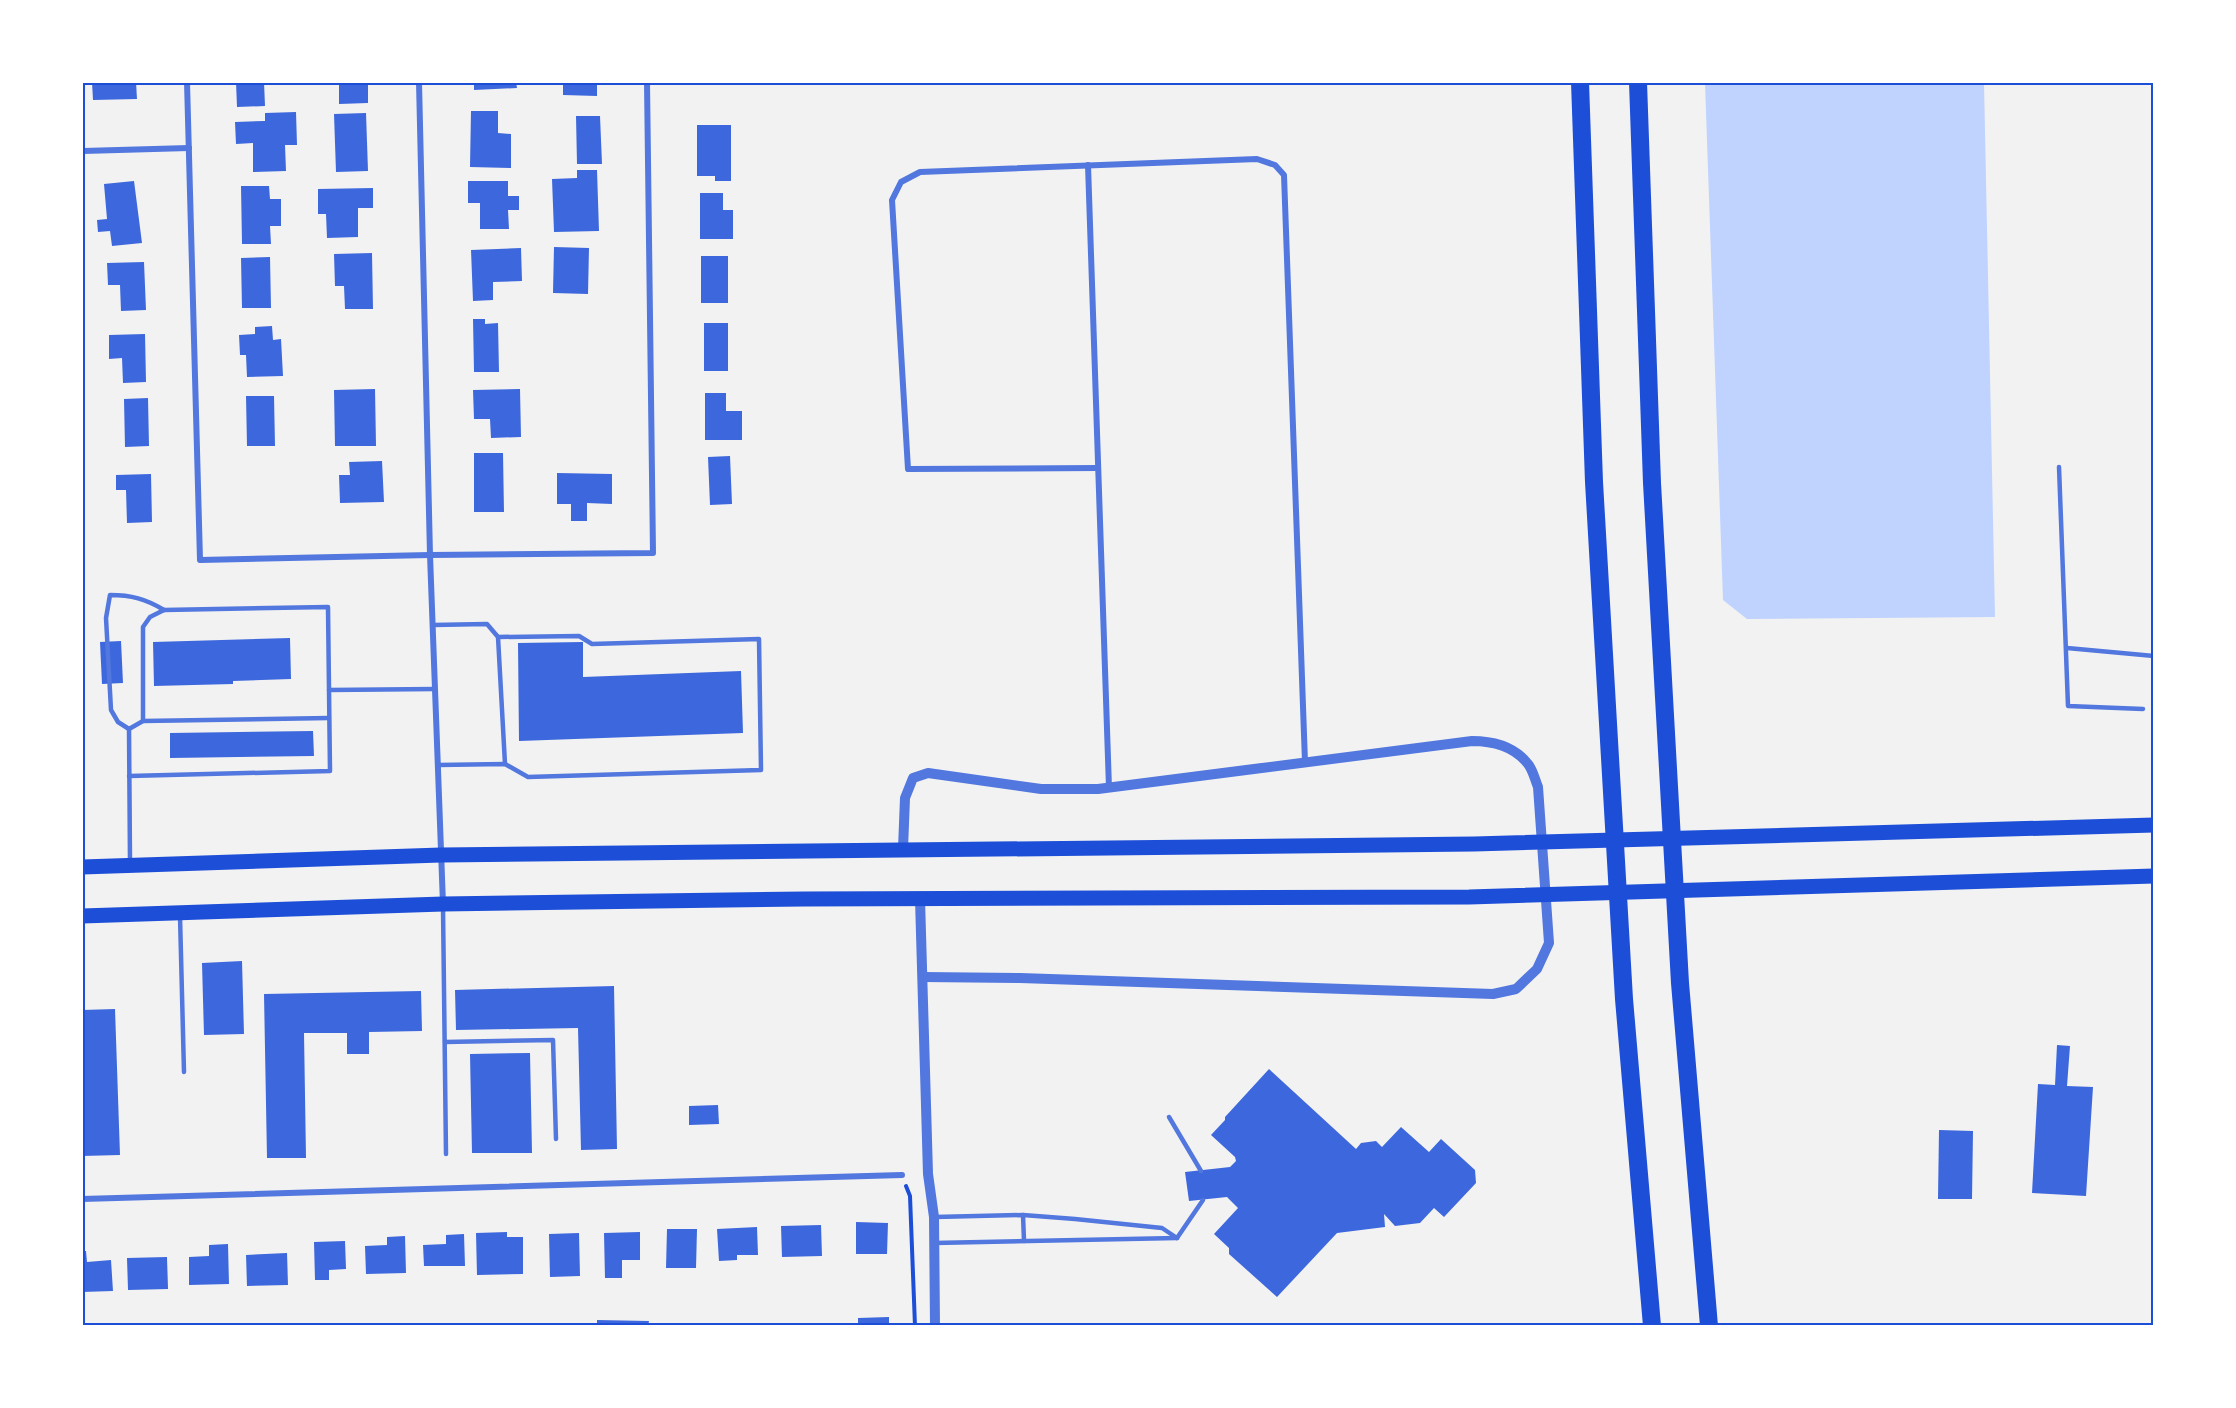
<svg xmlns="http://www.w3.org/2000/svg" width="2236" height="1408" font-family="Barlow,sans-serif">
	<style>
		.water { fill: #bfd3fe }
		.building { fill: #3d67dc }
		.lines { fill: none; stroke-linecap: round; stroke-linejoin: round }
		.path { stroke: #1d4ed8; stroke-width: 4 }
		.service { stroke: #5277de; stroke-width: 4.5 }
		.minor { stroke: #5277de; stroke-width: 6 }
		.tertiary { stroke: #5277de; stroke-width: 10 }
		.primary { stroke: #1d4ed8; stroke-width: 15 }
		.motorway { stroke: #1d4ed8; stroke-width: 18 }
		.neatline { fill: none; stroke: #1d4ed8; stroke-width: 2 }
	</style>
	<rect width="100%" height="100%" fill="#f2f2f2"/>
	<!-- water -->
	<path class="water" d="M 1705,83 L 1984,83 L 1995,617 L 1747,619 L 1723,600 Z"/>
	<!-- building -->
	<g class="building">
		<path d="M 92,82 L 136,82 L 137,99 L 93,100 Z"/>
		<path d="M 236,82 L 264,82 L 265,106 L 237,107 Z"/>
		<path d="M 339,82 L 368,82 L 368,103 L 339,104 Z"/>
		<path d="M 474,82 L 516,82 L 517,88 L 474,90 Z"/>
		<path d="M 563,82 L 597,82 L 597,96 L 563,95 Z"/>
		<path d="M 471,111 L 498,111 L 498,133 L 511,134 L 511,168 L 470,167 Z"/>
		<path d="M 296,112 L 297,145 L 285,145 L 286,171 L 253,172 L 253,143 L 236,144 L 235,122 L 265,121 L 265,113 Z"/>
		<path d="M 366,113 L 368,171 L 336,172 L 334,114 Z"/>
		<path d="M 576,116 L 600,116 L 602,164 L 577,164 Z"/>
		<path d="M 697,125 L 731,125 L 731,181 L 715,181 L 715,176 L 697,176 Z"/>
		<path d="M 577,170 L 597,170 L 599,231 L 554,232 L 552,179 L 577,178 Z"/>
		<path d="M 134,181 L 142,243 L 112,246 L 110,231 L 98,232 L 97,220 L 107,219 L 104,184 Z"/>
		<path d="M 468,181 L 508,181 L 508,196 L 519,196 L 519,210 L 508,210 L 509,229 L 480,229 L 480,203 L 468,203 Z"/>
		<path d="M 241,186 L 269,186 L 270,199 L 281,199 L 281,226 L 270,226 L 271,244 L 242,244 Z"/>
		<path d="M 373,188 L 373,208 L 358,208 L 358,237 L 327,238 L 326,214 L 318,214 L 318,189 Z"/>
		<path d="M 700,193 L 723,193 L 723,210 L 733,210 L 733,239 L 700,239 Z"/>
		<path d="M 554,247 L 589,248 L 588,294 L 553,293 Z"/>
		<path d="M 521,248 L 522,281 L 493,282 L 493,300 L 473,301 L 471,250 Z"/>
		<path d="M 372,253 L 373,309 L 345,309 L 344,286 L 335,286 L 334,254 Z"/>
		<rect x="701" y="256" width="27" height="47"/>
		<path d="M 270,257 L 271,308 L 242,308 L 241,258 Z"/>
		<path d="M 144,262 L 146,310 L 121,311 L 120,285 L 108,285 L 107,263 Z"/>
		<path d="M 473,319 L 485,319 L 485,324 L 498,323 L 499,372 L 474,372 Z"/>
		<rect x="704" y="323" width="24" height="48"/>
		<path d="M 272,326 L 273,340 L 281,339 L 283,376 L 247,377 L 246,355 L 240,355 L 239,335 L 255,334 L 255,327 Z"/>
		<path d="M 145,334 L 146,382 L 123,383 L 122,358 L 109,359 L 109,335 Z"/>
		<path d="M 375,389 L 376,446 L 335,446 L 334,390 Z"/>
		<path d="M 520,389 L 521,437 L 491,438 L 490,419 L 474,419 L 473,390 Z"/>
		<path d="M 705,393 L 726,393 L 726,411 L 742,411 L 742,440 L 705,440 Z"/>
		<path d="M 246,396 L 274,396 L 275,446 L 247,446 Z"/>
		<path d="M 148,398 L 149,446 L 125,447 L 124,399 Z"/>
		<path d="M 474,453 L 503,453 L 504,512 L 474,512 Z"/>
		<path d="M 730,456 L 732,504 L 710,505 L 708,457 Z"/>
		<path d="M 382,461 L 384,502 L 340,503 L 339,475 L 350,475 L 349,462 Z"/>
		<path d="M 557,473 L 612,474 L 612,504 L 587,503 L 587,521 L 571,521 L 571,504 L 557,504 Z"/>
		<path d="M 151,474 L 152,522 L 127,523 L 126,490 L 116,490 L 116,475 Z"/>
		<path d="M 290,638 L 291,679 L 233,681 L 233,684 L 154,686 L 153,642 Z"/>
		<path d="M 121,641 L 123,683 L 102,684 L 100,642 Z"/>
		<path d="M 583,642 L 583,677 L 741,671 L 743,733 L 519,741 L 518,643 Z"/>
		<path d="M 313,731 L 314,756 L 170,758 L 170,733 Z"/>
		<path d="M 242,961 L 244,1034 L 204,1035 L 202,963 Z"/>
		<path d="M 614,986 L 617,1149 L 581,1150 L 578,1028 L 456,1030 L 455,990 Z"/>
		<path d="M 421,991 L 422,1031 L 369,1032 L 369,1054 L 347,1054 L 347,1033 L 304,1033 L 306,1158 L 267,1158 L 264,994 Z"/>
		<path d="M 115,1009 L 120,1155 L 82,1156 L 82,1010 Z"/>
		<path d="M 2057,1045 L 2070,1046 L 2067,1086 L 2093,1087 L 2086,1196 L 2032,1193 L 2038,1084 L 2055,1085 Z"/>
		<path d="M 530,1053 L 532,1153 L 472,1153 L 470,1054 Z"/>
		<path d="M 1269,1069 L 1356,1149 L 1361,1143 L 1376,1141 L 1382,1147 L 1401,1127 L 1429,1152 L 1441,1139 L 1475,1170 L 1476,1183 L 1444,1217 L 1434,1208 L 1420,1223 L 1395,1226 L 1384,1214 L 1385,1227 L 1337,1233 L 1277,1297 L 1229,1254 L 1229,1248 L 1214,1234 L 1238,1208 L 1227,1197 L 1189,1201 L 1185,1172 L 1230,1167 L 1236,1161 L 1235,1157 L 1211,1135 L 1225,1120 L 1225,1117 Z"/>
		<path d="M 718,1105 L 719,1124 L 689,1125 L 689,1106 Z"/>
		<path d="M 1939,1130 L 1973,1131 L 1972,1199 L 1938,1199 Z"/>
		<path d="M 856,1222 L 888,1223 L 887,1254 L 856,1254 Z"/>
		<path d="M 821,1225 L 822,1256 L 782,1257 L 781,1226 Z"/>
		<path d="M 757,1227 L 758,1255 L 737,1255 L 737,1260 L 719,1261 L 717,1229 Z"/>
		<path d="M 667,1229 L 697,1229 L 696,1268 L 666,1268 Z"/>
		<path d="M 507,1232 L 507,1237 L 523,1237 L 523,1274 L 477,1275 L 476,1233 Z"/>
		<path d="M 640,1232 L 640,1260 L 622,1260 L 622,1278 L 605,1278 L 604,1233 Z"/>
		<path d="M 579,1233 L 580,1276 L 550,1277 L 549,1234 Z"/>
		<path d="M 464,1234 L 465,1266 L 424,1266 L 423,1245 L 446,1244 L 446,1235 Z"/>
		<path d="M 405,1236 L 406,1273 L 366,1274 L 365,1246 L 387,1245 L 387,1237 Z"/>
		<path d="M 345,1241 L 346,1269 L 329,1270 L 329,1280 L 315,1280 L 314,1242 Z"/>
		<path d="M 228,1244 L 229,1284 L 189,1285 L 189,1257 L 209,1256 L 209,1245 Z"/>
		<path d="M 82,1251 L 86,1251 L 87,1262 L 111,1260 L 113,1291 L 82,1292 Z"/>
		<path d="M 287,1253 L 288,1285 L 247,1286 L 246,1255 Z"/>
		<path d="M 167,1257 L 168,1289 L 128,1290 L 127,1258 Z"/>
		<path d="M 889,1317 L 889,1326 L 858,1326 L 858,1318 Z"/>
		<path d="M 597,1320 L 649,1321 L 648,1326 L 597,1326 Z"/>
	</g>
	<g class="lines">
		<!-- path -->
		<path class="path" d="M 906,1186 L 910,1196 L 915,1326"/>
		<!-- service -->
		<g class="service">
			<path d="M 2059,467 L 2068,706 L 2143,709"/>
			<path d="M 433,625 L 487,624 L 498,637 L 505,764"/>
			<path d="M 2067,648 L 2154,656"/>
			<path d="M 329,690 L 435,689"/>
			<path d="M 129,729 L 143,721 L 329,718"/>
			<path d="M 129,729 L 118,722 L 111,710 L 106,618 L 110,595 C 131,595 146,599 164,610"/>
			<path d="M 129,729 L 130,862"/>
			<path d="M 438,765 L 505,764 L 528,777 L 761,770 L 759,639 L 592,644 L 579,636 L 498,637"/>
			<path d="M 129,776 L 330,771 L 328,607 L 164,610 L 150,617 L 143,627 L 143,721"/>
			<path d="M 443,907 L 446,1154"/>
			<path d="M 180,916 L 184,1072"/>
			<path d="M 445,1042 L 553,1040 L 556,1139"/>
			<path d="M 1169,1117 L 1201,1171"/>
			<path d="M 1023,1215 L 1024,1241"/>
			<path d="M 935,1217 L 1023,1215 L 1075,1219 L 1162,1228 L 1177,1238"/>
			<path d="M 1177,1238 L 1203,1200"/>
			<path d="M 934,1243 L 1177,1238"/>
		</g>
		<!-- minor -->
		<g class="minor">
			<path d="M 187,82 L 200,560 L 430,555 L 653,553 L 647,82"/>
			<path d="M 419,82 L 430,555 L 443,904"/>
			<path d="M 83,151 L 189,148"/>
			<path d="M 1088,165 L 1109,788"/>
			<path d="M 1098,468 L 908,469 L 892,200 L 901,182 L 920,172 L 1257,159 L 1275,165 L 1284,175 L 1305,762"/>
			<path d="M 82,1199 L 902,1175"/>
		</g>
		<!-- tertiary -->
		<g class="tertiary">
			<path d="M 903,849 L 905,798 L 913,778 L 928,773 L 1041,789 L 1098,789 L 1472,741 C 1493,741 1514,746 1528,764 C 1533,770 1535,780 1538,787 L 1549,943 L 1537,969 L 1516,989 L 1493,994 L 1020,978 L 923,977"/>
			<path d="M 920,899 L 928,1174 L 934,1217 L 935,1326"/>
		</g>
		<!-- primary -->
		<g class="primary">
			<path d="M 82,867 L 441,855 L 1474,844 L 2154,825"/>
			<path d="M 82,916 L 443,904 L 804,899 L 1469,897 L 2154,876"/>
		</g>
		<!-- motorway -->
		<g class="motorway">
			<path d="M 1580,82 L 1594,482 L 1624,999 L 1652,1326"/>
			<path d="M 1638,82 L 1652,483 L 1680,983 L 1709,1326"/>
		</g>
	</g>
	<!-- border -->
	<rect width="2236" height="1408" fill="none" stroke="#ffffff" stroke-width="168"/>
	<rect x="84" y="84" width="2068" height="1240" class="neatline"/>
</svg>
